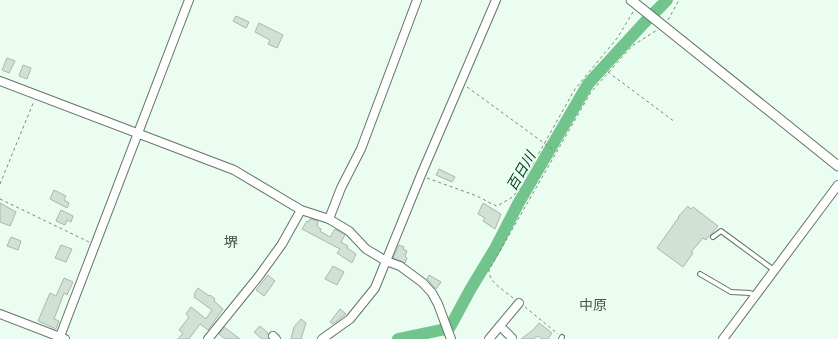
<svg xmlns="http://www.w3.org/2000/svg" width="838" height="339" font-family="'Public Sans','Noto Sans JP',sans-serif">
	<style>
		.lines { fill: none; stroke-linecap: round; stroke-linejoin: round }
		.river { stroke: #71c58c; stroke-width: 12 }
		.building { fill: #d1e1d5; stroke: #a9b8ac }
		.service-casing { stroke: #657369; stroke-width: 6 }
		.minor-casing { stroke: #657369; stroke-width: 10 }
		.tertiary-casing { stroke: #657369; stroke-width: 11 }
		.path { stroke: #7c8880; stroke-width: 1; stroke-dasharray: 3 3; stroke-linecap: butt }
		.service { stroke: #fff; stroke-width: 4 }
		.minor { stroke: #fff; stroke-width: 8 }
		.tertiary { stroke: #fff; stroke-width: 9 }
		.labels { text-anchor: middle; stroke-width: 4; stroke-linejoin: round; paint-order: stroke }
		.water-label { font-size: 14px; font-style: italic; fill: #004421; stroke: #ebfcf0 }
		.neighbourhood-label { font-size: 14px; fill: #49574d; stroke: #ebfcf0 }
	</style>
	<rect width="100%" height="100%" fill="#ebfcf0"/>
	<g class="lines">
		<!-- river -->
		<path class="river" d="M 398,339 L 441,330 L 450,327 L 470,290 L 496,247 L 518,204 L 588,84 L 644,23 L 667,0"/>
	</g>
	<!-- building -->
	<g class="building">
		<path d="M 236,16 L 249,22 L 246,28 L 233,21 Z"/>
		<path d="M 259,23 L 283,35 L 277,48 L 268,44 L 270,40 L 255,32 Z"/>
		<path d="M 7,58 L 15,61 L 9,73 L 2,70 Z"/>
		<path d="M 23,65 L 31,68 L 27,79 L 19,76 Z"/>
		<path d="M 439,169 L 455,177 L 452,182 L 436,175 Z"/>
		<path d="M 54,190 L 66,196 L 64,200 L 69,203 L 67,208 L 50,199 Z"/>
		<path d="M 0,203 L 16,212 L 10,226 L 0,222 Z"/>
		<path d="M 483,203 L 501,214 L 495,229 L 483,221 L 485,218 L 478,214 Z"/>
		<path d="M 688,206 L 691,209 L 693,207 L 718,226 L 706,240 L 703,238 L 691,252 L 693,253 L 683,267 L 657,248 L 679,217 L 678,217 Z"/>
		<path d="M 61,210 L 73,216 L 71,222 L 67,220 L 65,225 L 56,221 Z"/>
		<path d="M 310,219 L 318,221 L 317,226 L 321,229 L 320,231 L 330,237 L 335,229 L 345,235 L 341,242 L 348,246 L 347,248 L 356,254 L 352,263 L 337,253 L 340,249 L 302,229 L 307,221 L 309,222 Z"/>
		<path d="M 11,237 L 21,241 L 18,250 L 7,246 Z"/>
		<path d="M 61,245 L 72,249 L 66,262 L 55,258 Z"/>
		<path d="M 399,245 L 404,247 L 403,249 L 407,251 L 405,256 L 407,258 L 405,263 L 393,258 Z"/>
		<path d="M 333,266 L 344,272 L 337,285 L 325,279 Z"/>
		<path d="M 268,275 L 275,281 L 264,296 L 256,290 Z"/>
		<path d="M 429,275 L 441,282 L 436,289 L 427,279 Z"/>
		<path d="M 64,278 L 73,282 L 67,295 L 64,293 L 54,319 L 59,321 L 56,329 L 38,321 L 50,293 L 56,296 Z"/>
		<path d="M 198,288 L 209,296 L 210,295 L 215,299 L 214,301 L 223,309 L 208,330 L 200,324 L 189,339 L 178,339 L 183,333 L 179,330 L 189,317 L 186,314 L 191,307 L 206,319 L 212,310 L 194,297 L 195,295 L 194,294 Z"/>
		<path d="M 340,309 L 346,314 L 333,324 L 330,322 Z"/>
		<path d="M 301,319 L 306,323 L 301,339 L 291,339 L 294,327 Z"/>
		<path d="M 539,323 L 552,333 L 548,339 L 542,339 L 538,336 L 533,339 L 521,339 L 533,330 Z"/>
		<path d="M 260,326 L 268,333 L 269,339 L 262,339 L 254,332 Z"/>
		<path d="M 224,327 L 240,339 L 225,339 L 219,334 Z"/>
	</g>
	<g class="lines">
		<!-- service casing -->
		<g class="service-casing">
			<g id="service">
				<path d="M 713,237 L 721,231 L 774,270"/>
				<path d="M 700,274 L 731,292 L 750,293 L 755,296"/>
				<path d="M 561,339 L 562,337"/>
			</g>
		</g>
		<!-- minor casing -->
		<g class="minor-casing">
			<g id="minor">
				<path d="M 0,81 L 234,170 L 301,210 L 329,219 L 349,231 L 366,249 L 386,261 L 400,266 L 423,283 L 432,293 L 438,304 L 451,339"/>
				<path d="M 329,219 L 341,188 L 361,149 L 417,0"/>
				<path d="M 0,314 L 65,339"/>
				<path d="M 500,326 L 512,338"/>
				<path d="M 273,336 L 276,339"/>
				<path d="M 59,339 L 189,0"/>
				<path d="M 208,339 L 259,276 L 282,244 L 301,210"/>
				<path d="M 322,339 L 350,319 L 375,288 L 421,175 L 496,0"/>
				<path d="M 489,339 L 519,303"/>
				<path d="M 723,339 L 838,185"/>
			</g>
		</g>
		<!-- tertiary casing -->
		<g class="tertiary-casing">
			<path id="tertiary" d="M 631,0 L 838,166"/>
		</g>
		<!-- path -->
		<g class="path">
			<path d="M 668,20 L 679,0"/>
			<path d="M 608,72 L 675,122"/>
			<path d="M 467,87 L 555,151"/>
			<path d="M 427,178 L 477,196 L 492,204 L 497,206 L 511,198 L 517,192 L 575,89 L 618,37 L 633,12"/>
			<path d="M 0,184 L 34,101"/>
			<path d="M 0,199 L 89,242"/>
			<path d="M 513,298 C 504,290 488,282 489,270 L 591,92 L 632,46 L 657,30"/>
			<path d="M 525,307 L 558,334"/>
		</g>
		<!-- service -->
		<use href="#service" class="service"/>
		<!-- minor -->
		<use href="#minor" class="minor"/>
		<!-- tertiary -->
		<use href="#tertiary" class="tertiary"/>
	</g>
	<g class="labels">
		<!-- water labels -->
		<g class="water-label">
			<text transform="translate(521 171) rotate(-60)" y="5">百日川</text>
		</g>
		<!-- neighbourhood labels -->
		<g class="neighbourhood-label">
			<text x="231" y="247">堺</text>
			<text x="593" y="310">中原</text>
		</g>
	</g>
</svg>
